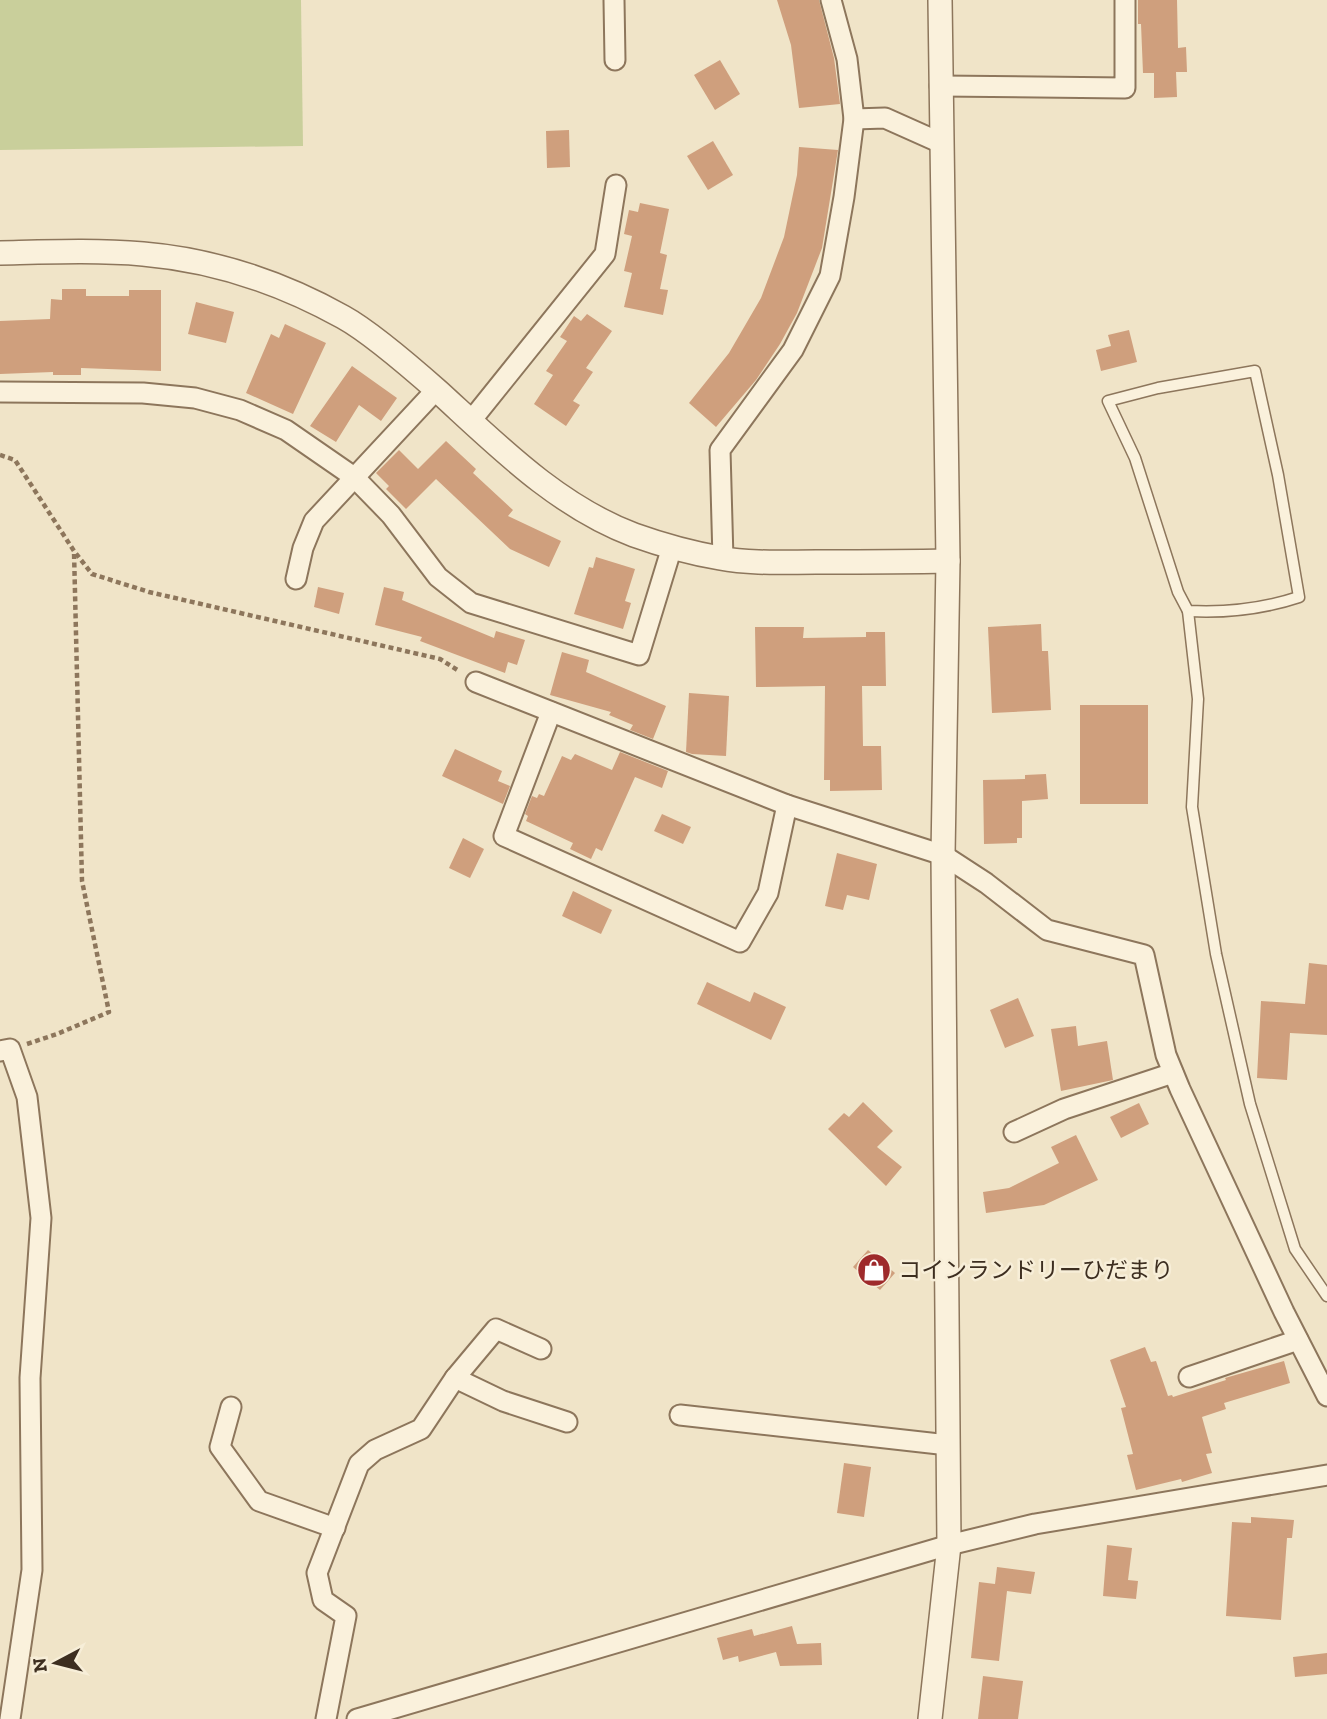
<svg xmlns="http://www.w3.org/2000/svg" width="1327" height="1719" font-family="'Zilla Slab','Noto Sans JP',serif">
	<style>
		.green { fill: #c9cf9b }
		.building { fill: #cf9f7d }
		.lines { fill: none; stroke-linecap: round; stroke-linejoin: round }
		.service-casing { stroke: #8d765c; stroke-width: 13 }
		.minor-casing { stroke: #8d765c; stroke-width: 23 }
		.tertiary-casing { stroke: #8d765c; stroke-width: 26 }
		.path { stroke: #8d765c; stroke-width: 4.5; stroke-dasharray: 5 3.5; stroke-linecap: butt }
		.service { stroke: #faf1dc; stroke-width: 10 }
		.minor { stroke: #faf1dc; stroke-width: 19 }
		.tertiary { stroke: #faf1dc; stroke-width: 23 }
		.labels { text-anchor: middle; stroke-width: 5; stroke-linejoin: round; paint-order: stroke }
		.poi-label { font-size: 23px; fill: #3d2e20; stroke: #f7eed8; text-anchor: start }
	</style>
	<rect width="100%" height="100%" fill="#f0e4c8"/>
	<!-- green -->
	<path class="green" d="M 0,0 L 301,0 L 303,146 L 0,150 Z"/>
	<!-- building -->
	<g class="building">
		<path d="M 777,0 L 819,0 L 834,58 L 840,104 L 799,108 L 791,45 Z"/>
		<path d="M 1138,0 L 1177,0 L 1178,48 L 1186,47 L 1187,72 L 1176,72 L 1177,97 L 1154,98 L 1154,73 L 1143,73 L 1141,24 L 1138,24 Z"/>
		<path d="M 720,60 L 740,94 L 715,110 L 694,75 Z"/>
		<path d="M 569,130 L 570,167 L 547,168 L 546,131 Z"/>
		<path d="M 713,141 L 733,175 L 708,190 L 687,156 Z"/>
		<path d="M 799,147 L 838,150 L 822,248 L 797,313 L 780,344 L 756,380 L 716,427 L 689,403 L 729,353 L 761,298 L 784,237 L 797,175 Z"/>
		<path d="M 640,203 L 669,209 L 660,253 L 667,255 L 660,289 L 668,290 L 663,315 L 624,307 L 632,273 L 624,271 L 632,236 L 624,234 L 629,210 L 638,212 Z"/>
		<path d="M 62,289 L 86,289 L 86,296 L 129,296 L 129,290 L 161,290 L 161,371 L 81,368 L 81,375 L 53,375 L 53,372 L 0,374 L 0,321 L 50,319 L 51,299 L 62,300 Z"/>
		<path d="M 196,302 L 234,312 L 226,343 L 188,334 Z"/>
		<path d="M 587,314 L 612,331 L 586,368 L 593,372 L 573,401 L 580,405 L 566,426 L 534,404 L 553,375 L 546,371 L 567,341 L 560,337 L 574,316 L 581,321 Z"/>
		<path d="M 285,324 L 326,343 L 293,414 L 246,393 L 271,334 L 279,338 Z"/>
		<path d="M 1129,330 L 1137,362 L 1101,371 L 1096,350 L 1111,346 L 1108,335 Z"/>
		<path d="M 352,366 L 397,398 L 381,421 L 359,405 L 336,442 L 310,426 Z"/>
		<path d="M 446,441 L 476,469 L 473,473 L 513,510 L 508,516 L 561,541 L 549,567 L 510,549 L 436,479 L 406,509 L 386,489 L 389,486 L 376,473 L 399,450 L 418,469 Z"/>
		<path d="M 596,557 L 635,569 L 625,601 L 631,603 L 623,629 L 574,614 L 589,567 L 593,568 Z"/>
		<path d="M 318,587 L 344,593 L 339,614 L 314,607 Z"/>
		<path d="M 384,587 L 404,592 L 402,600 L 494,638 L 496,631 L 525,640 L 517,665 L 508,662 L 505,673 L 420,641 L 422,637 L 375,625 Z"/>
		<path d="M 1041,624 L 1042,651 L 1048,651 L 1051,710 L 992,713 L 988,627 Z"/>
		<path d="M 755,627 L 804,627 L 803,638 L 866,637 L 866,632 L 885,632 L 886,686 L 862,686 L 863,746 L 881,746 L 882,790 L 830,791 L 830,780 L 824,780 L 825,686 L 756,687 Z"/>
		<path d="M 562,652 L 589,660 L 586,672 L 666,706 L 653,739 L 630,730 L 633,725 L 609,715 L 611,712 L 550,695 Z"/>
		<path d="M 689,693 L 729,696 L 726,756 L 692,754 L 686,752 Z"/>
		<rect x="1080" y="705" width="68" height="99"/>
		<path d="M 455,749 L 502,771 L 498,781 L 510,786 L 503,804 L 442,776 Z"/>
		<path d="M 620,752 L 668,771 L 662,788 L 635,777 L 602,851 L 596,848 L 591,859 L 570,849 L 573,843 L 526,821 L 528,816 L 525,814 L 532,796 L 537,798 L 539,794 L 544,796 L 562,756 L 571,760 L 575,754 L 612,770 Z"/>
		<path d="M 1046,774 L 1048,799 L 1022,801 L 1022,838 L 1017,838 L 1017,843 L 984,844 L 983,780 L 1025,779 L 1025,775 Z"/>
		<path d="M 662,814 L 691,827 L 683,844 L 654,831 Z"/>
		<path d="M 463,838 L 484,849 L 470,878 L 449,868 Z"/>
		<path d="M 837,853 L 877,864 L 869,900 L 847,895 L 843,910 L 825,906 Z"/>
		<path d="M 573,891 L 612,910 L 601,934 L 562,916 Z"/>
		<path d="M 1309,963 L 1327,965 L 1327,1035 L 1290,1033 L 1287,1080 L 1257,1078 L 1261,1001 L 1305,1004 Z"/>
		<path d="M 707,982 L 750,1002 L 754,992 L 786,1007 L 771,1040 L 697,1004 Z"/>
		<path d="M 1018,998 L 1034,1036 L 1005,1048 L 990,1010 Z"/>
		<path d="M 1076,1026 L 1078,1046 L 1107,1041 L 1113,1080 L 1061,1091 L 1051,1029 Z"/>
		<path d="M 863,1102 L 893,1131 L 877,1147 L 902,1167 L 886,1186 L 828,1129 L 844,1113 L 849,1117 Z"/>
		<path d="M 1139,1103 L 1149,1124 L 1121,1138 L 1110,1117 Z"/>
		<path d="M 1076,1135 L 1098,1180 L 1044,1205 L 986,1213 L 983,1192 L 1009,1188 L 1059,1163 L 1051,1147 Z"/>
		<path d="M 868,1250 L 895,1273 L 880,1290 L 853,1267 Z"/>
		<path d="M 1145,1347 L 1151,1362 L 1156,1361 L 1168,1396 L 1172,1395 L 1173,1397 L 1226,1380 L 1225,1378 L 1284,1361 L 1290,1383 L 1224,1403 L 1226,1409 L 1202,1417 L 1212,1453 L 1206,1454 L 1212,1473 L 1182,1482 L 1181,1479 L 1136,1490 L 1127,1455 L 1133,1454 L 1121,1408 L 1126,1407 L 1110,1360 Z"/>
		<path d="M 844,1463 L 871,1467 L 864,1517 L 837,1513 Z"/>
		<path d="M 1251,1517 L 1294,1520 L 1292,1538 L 1287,1538 L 1281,1620 L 1226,1616 L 1232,1522 L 1251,1523 Z"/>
		<path d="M 1107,1545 L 1132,1548 L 1128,1580 L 1138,1581 L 1136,1599 L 1103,1596 Z"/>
		<path d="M 997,1567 L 1035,1572 L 1031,1594 L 1007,1591 L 999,1661 L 971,1658 L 979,1582 L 995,1584 Z"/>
		<path d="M 792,1626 L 797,1644 L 821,1643 L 822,1665 L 780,1666 L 776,1652 L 739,1662 L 738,1656 L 723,1660 L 717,1638 L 752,1629 L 754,1636 Z"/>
		<path d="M 1327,1653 L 1327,1674 L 1295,1677 L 1293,1657 Z"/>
		<path d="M 983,1676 L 1023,1681 L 1018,1719 L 978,1719 Z"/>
	</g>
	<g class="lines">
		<!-- service casing -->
		<g class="service-casing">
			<g id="service">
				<path d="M 1255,371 L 1278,475 L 1299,597 C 1263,609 1226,613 1188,611 L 1178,592 L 1135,458 L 1108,401 L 1158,388 Z"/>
				<path d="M 1188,611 L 1198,699 L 1192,807 L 1216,954 L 1250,1104 L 1295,1249 L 1327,1296"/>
			</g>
		</g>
		<!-- minor casing -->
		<g class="minor-casing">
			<g id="minor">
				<path d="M 614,0 L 615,60"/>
				<path d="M 940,86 L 1125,88 L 1125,0"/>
				<path d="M 854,119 L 885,118 L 941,143"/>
				<path d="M 0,392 L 143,393 L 195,398 L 240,410 L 286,430 L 354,477 L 391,515 L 438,577 L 471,603 L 639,655 L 672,547"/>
				<path d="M 470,422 L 605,254 L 616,185"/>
				<path d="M 723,559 L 720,450 L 793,350 L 830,276 L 844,197 L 854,119 L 847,59 L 831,0"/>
				<path d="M 296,579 L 303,548 L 314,521 L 436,390"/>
				<path d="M 476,682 L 787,805 L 943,855 L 986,883 L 1047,930 L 1144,955 L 1166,1055 L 1180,1089 L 1284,1312 L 1327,1396"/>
				<path d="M 551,712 L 504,836 L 740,942 L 768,893 L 787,805"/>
				<path d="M 0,1051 L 10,1049 L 27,1097 L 41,1218 L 30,1378 L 32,1570 L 10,1719"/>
				<path d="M 1014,1132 L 1064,1109 L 1173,1073"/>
				<path d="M 1189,1377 L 1298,1340"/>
				<path d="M 455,1378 L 503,1401 L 567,1422"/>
				<path d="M 231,1407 L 220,1447 L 259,1501 L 335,1528"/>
				<path d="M 680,1415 L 948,1445"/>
				<path d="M 326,1719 L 346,1616 L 323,1600 L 317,1573 L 359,1464 L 375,1450 L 421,1429 L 455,1378 L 496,1329 L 541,1349"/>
				<path d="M 357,1719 L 949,1545 L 1035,1524 L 1327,1475"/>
			</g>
		</g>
		<!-- tertiary casing -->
		<g class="tertiary-casing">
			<g id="tertiary">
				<path d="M 0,253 C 47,252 96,250 143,254 C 213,260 282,283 343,317 C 372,333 413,369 439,392 C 498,446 557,506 634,535 C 662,545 691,553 720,558 C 751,564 785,562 816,562 C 860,562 904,562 948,561"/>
				<path d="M 930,1719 L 949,1545 L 943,855 L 948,561 L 940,0"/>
			</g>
		</g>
		<!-- path -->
		<g class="path">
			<path d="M 0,455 L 15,460 L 74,551 L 92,574 L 149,592 L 440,659 L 459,671"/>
			<path d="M 27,1044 L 57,1034 L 109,1012 L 82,881 L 74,551"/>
		</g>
		<!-- service -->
		<use href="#service" class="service"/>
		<!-- minor -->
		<use href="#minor" class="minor"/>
		<!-- tertiary -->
		<use href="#tertiary" class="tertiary"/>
	</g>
	<!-- icons -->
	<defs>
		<g id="shop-disc" transform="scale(1.75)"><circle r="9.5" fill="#9e2a2b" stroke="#f7eed8"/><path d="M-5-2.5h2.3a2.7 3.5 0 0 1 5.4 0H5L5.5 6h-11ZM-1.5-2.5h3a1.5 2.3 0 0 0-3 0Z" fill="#fff"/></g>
	</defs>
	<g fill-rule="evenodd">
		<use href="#shop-disc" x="874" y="1270"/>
	</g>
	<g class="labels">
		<!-- poi labels -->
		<g class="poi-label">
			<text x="898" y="1278">コインランドリーひだまり</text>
		</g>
	</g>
	<!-- north arrow -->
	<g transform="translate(56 1663) rotate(263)" stroke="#f7eed8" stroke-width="5" paint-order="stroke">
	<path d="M0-5L12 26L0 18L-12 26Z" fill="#3d2e20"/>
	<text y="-10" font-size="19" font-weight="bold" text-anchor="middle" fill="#3d2e20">N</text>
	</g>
</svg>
